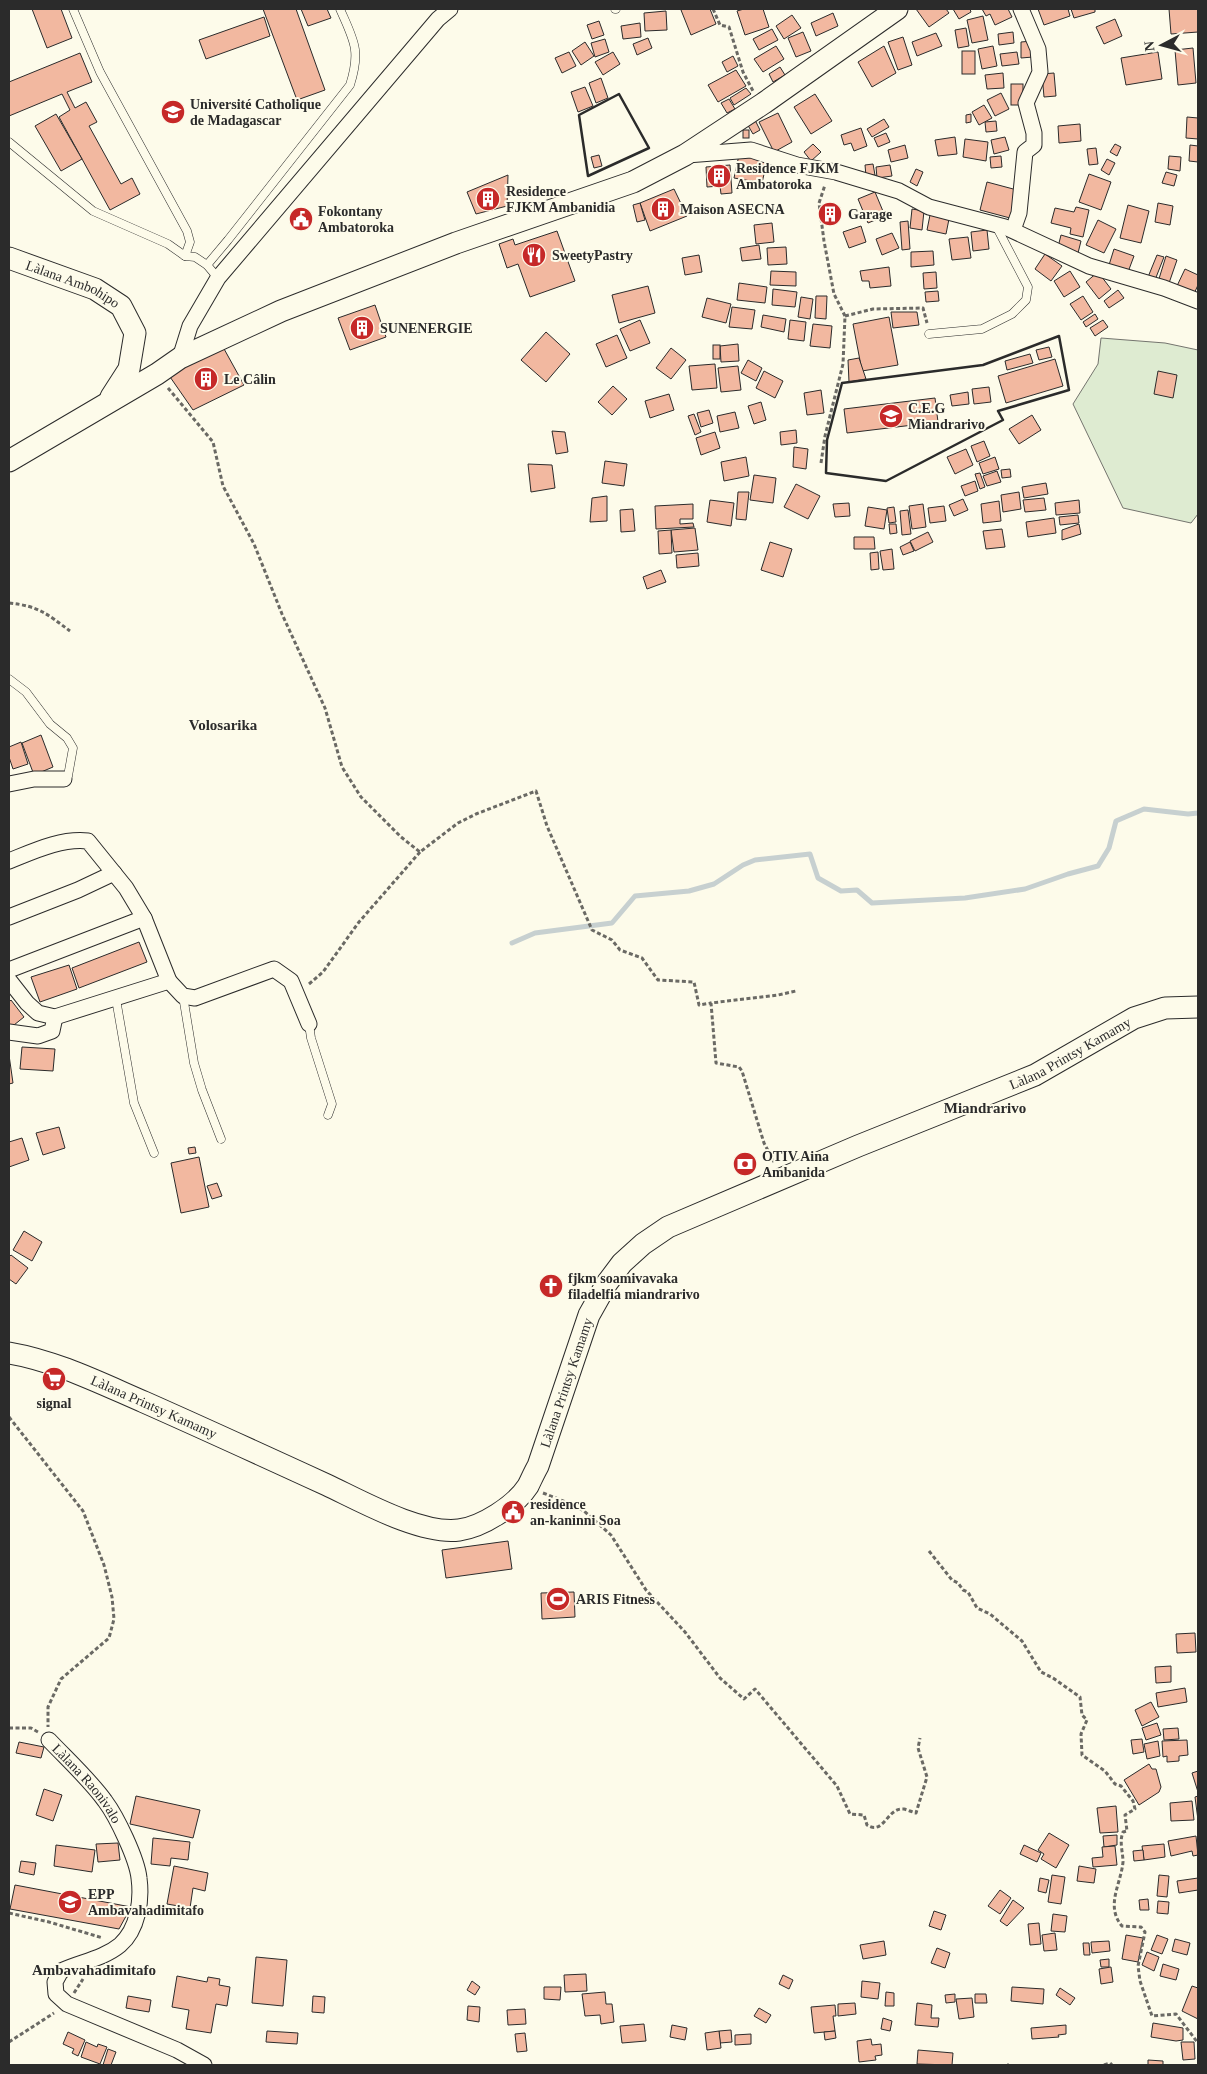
<svg xmlns="http://www.w3.org/2000/svg" width="1207" height="2074" font-family="'Times New Roman',serif">
	<style>
		.green { fill: #deebd1; stroke: #74746e }
		.lines { fill: none; stroke-linecap: round; stroke-linejoin: round }
		.stream { stroke: #c7d0d0; stroke-width: 5 }
		.building { fill: #f2b8a0; stroke: #2b2b2b }
		.lane-casing { stroke: #2b2b2b; stroke-width: 9 }
		.street-casing { stroke: #2b2b2b; stroke-width: 17 }
		.secondary-casing { stroke: #2b2b2b; stroke-width: 23 }
		.path { stroke: #6a6964; stroke-width: 3; stroke-dasharray: 4 2.5; stroke-linecap: butt }
		.lane { stroke: #fdfbea; stroke-width: 8 }
		.street { stroke: #fdfbea; stroke-width: 15 }
		.secondary { stroke: #fdfbea; stroke-width: 21 }
		.wall { stroke: #2b2b2b; stroke-width: 2.5 }
		.labels { text-anchor: middle; stroke-width: 4; stroke-linejoin: round; paint-order: stroke }
		.poi-label { font-size: 14px; font-weight: bold; fill: #2b2b2b; stroke: #fdfbea; text-anchor: start }
		.street-label { font-size: 14px; fill: #2b2b2b; stroke: #fdfbea }
		.neighbourhood-label { font-size: 15px; font-weight: bold; fill: #2b2b2b; stroke: #fdfbea }
	</style>
	<rect width="100%" height="100%" fill="#fdfbea"/>
	<!-- green -->
	<path class="green" d="M 1101,338 L 1165,343 L 1198,350 L 1198,514 L 1191,523 L 1123,508 L 1073,404 L 1098,364 Z"/>
	<g class="lines">
		<!-- stream -->
		<path class="stream" d="M 512,943 L 535,933 L 612,923 L 635,896 L 689,891 L 714,884 L 743,865 L 755,860 L 810,854 L 818,878 L 841,891 L 857,890 L 872,903 L 965,898 L 1025,889 L 1068,874 L 1098,866 L 1109,848 L 1116,821 L 1144,809 L 1188,814 L 1198,813"/>
	</g>
	<!-- building -->
	<g class="building">
		<path d="M 32,9 L 61,9 L 72,38 L 47,48 Z"/>
		<path d="M 263,9 L 296,9 L 325,90 L 297,100 Z"/>
		<path d="M 301,9 L 327,9 L 331,18 L 308,26 Z"/>
		<path d="M 683,9 L 710,9 L 716,24 L 691,35 L 681,10 Z"/>
		<path d="M 744,9 L 763,9 L 769,27 L 745,35 L 737,11 Z"/>
		<path d="M 916,9 L 946,9 L 949,13 L 929,27 Z"/>
		<path d="M 953,9 L 970,9 L 971,12 L 959,19 Z"/>
		<path d="M 982,9 L 1008,9 L 1012,17 L 995,25 L 990,14 L 986,16 Z"/>
		<path d="M 1038,9 L 1068,9 L 1070,16 L 1044,25 Z"/>
		<path d="M 1071,9 L 1095,9 L 1095,12 L 1074,18 Z"/>
		<path d="M 1169,9 L 1198,9 L 1198,32 L 1171,34 Z"/>
		<path d="M 666,11 L 667,30 L 645,31 L 644,13 Z"/>
		<path d="M 833,13 L 838,26 L 816,36 L 811,23 Z"/>
		<path d="M 792,15 L 801,28 L 784,39 L 776,26 Z"/>
		<path d="M 983,16 L 988,40 L 972,43 L 967,20 Z"/>
		<path d="M 264,17 L 270,36 L 206,59 L 199,40 Z"/>
		<path d="M 1115,19 L 1122,36 L 1104,44 L 1096,27 Z"/>
		<path d="M 599,21 L 604,35 L 592,39 L 587,25 Z"/>
		<path d="M 640,23 L 641,37 L 623,39 L 621,26 Z"/>
		<path d="M 966,28 L 969,46 L 958,48 L 955,30 Z"/>
		<path d="M 772,29 L 778,40 L 759,50 L 753,39 Z"/>
		<path d="M 803,32 L 811,51 L 796,57 L 788,38 Z"/>
		<path d="M 1013,32 L 1014,43 L 999,45 L 998,34 Z"/>
		<path d="M 936,33 L 942,46 L 917,56 L 912,42 Z"/>
		<path d="M 903,37 L 912,65 L 898,70 L 888,42 Z"/>
		<path d="M 648,38 L 652,48 L 637,55 L 633,44 Z"/>
		<path d="M 605,39 L 609,52 L 595,57 L 591,43 Z"/>
		<path d="M 1032,41 L 1033,57 L 1021,58 L 1021,42 Z"/>
		<path d="M 585,42 L 594,56 L 581,65 L 572,51 Z"/>
		<path d="M 776,46 L 784,59 L 763,72 L 754,59 Z"/>
		<path d="M 884,46 L 896,73 L 872,87 L 858,62 Z"/>
		<path d="M 993,46 L 997,66 L 982,69 L 978,49 Z"/>
		<path d="M 1193,48 L 1196,83 L 1178,85 L 1175,50 Z"/>
		<rect x="962" y="51" width="13" height="23"/>
		<path d="M 569,52 L 576,66 L 562,73 L 555,58 Z"/>
		<path d="M 613,52 L 620,64 L 603,75 L 595,62 Z"/>
		<path d="M 1017,52 L 1019,64 L 1002,66 L 1000,54 Z"/>
		<path d="M 1158,52 L 1162,79 L 1126,85 L 1121,58 Z"/>
		<path d="M 80,53 L 92,82 L 67,92 L 75,108 L 86,102 L 97,122 L 89,126 L 121,184 L 132,178 L 140,194 L 110,210 L 59,117 L 70,110 L 62,94 L 9,116 L 9,82 Z"/>
		<path d="M 733,56 L 738,66 L 727,72 L 722,62 Z"/>
		<path d="M 780,67 L 785,75 L 773,82 L 769,74 Z"/>
		<path d="M 736,70 L 746,86 L 718,102 L 708,85 Z"/>
		<path d="M 1003,73 L 1004,88 L 987,89 L 985,75 Z"/>
		<path d="M 1054,73 L 1056,96 L 1044,97 L 1042,74 Z"/>
		<path d="M 601,78 L 608,98 L 596,103 L 589,83 Z"/>
		<rect x="1011" y="84" width="12" height="21"/>
		<path d="M 585,87 L 593,106 L 578,112 L 571,92 Z"/>
		<path d="M 746,88 L 751,94 L 734,105 L 730,98 Z"/>
		<path d="M 1001,93 L 1009,109 L 995,116 L 987,100 Z"/>
		<path d="M 815,94 L 832,121 L 811,134 L 794,107 Z"/>
		<path d="M 729,99 L 735,109 L 727,113 L 721,103 Z"/>
		<path d="M 984,105 L 992,118 L 979,125 L 972,112 Z"/>
		<path d="M 778,113 L 792,142 L 774,152 L 759,122 Z"/>
		<path d="M 56,114 L 82,159 L 61,171 L 35,126 Z"/>
		<path d="M 971,114 L 971,122 L 966,123 L 966,115 Z"/>
		<path d="M 1187,117 L 1198,118 L 1198,139 L 1186,138 Z"/>
		<path d="M 754,118 L 760,130 L 753,134 L 746,122 Z"/>
		<path d="M 884,119 L 889,127 L 872,137 L 867,129 Z"/>
		<path d="M 996,121 L 997,131 L 986,132 L 985,122 Z"/>
		<path d="M 1080,124 L 1081,141 L 1059,143 L 1058,126 Z"/>
		<path d="M 861,128 L 867,146 L 854,151 L 851,143 L 844,145 L 841,135 Z"/>
		<rect x="743" y="130" width="6" height="8"/>
		<path d="M 886,133 L 890,142 L 878,147 L 874,138 Z"/>
		<path d="M 955,137 L 957,154 L 938,156 L 935,140 Z"/>
		<path d="M 1005,137 L 1009,150 L 994,154 L 991,140 Z"/>
		<path d="M 965,139 L 988,142 L 986,161 L 963,157 Z"/>
		<path d="M 813,144 L 821,152 L 811,161 L 804,152 Z"/>
		<path d="M 1115,144 L 1121,147 L 1117,156 L 1110,152 Z"/>
		<path d="M 905,145 L 908,158 L 891,162 L 888,150 Z"/>
		<path d="M 1190,145 L 1198,146 L 1198,162 L 1189,161 Z"/>
		<path d="M 1096,148 L 1098,164 L 1089,165 L 1087,149 Z"/>
		<path d="M 599,155 L 602,166 L 594,168 L 591,157 Z"/>
		<path d="M 739,155 L 767,161 L 762,183 L 734,178 Z"/>
		<path d="M 1001,156 L 1002,167 L 991,168 L 990,157 Z"/>
		<path d="M 1169,156 L 1181,157 L 1180,171 L 1168,169 Z"/>
		<path d="M 1107,159 L 1115,163 L 1109,175 L 1101,170 Z"/>
		<path d="M 873,164 L 875,175 L 866,176 L 865,165 Z"/>
		<path d="M 730,165 L 732,193 L 721,194 L 720,186 L 707,187 L 706,167 Z"/>
		<path d="M 890,165 L 892,176 L 877,178 L 876,167 Z"/>
		<path d="M 916,169 L 923,172 L 917,186 L 910,182 Z"/>
		<path d="M 1166,172 L 1177,175 L 1174,186 L 1162,183 Z"/>
		<path d="M 1089,174 L 1111,182 L 1101,210 L 1079,202 Z"/>
		<path d="M 508,175 L 507,206 L 476,214 L 467,192 Z"/>
		<path d="M 987,182 L 1017,190 L 1010,218 L 980,210 Z"/>
		<path d="M 674,189 L 687,216 L 650,231 L 640,203 Z"/>
		<path d="M 875,192 L 885,216 L 868,223 L 858,199 Z"/>
		<path d="M 640,203 L 645,220 L 637,222 L 633,205 Z"/>
		<path d="M 834,203 L 838,222 L 826,225 L 822,205 Z"/>
		<path d="M 1158,203 L 1173,206 L 1170,225 L 1155,222 Z"/>
		<path d="M 1128,205 L 1149,211 L 1141,243 L 1120,238 Z"/>
		<path d="M 1076,207 L 1089,210 L 1083,237 L 1070,234 L 1071,228 L 1051,223 L 1055,208 L 1074,212 Z"/>
		<path d="M 912,209 L 924,211 L 922,230 L 910,228 Z"/>
		<path d="M 930,215 L 949,219 L 946,234 L 927,230 Z"/>
		<path d="M 1098,220 L 1116,229 L 1104,253 L 1086,245 Z"/>
		<path d="M 908,221 L 910,249 L 902,250 L 900,222 Z"/>
		<path d="M 772,223 L 774,242 L 756,244 L 754,225 Z"/>
		<path d="M 861,226 L 866,242 L 849,248 L 843,232 Z"/>
		<path d="M 987,230 L 989,249 L 973,251 L 971,232 Z"/>
		<path d="M 557,231 L 575,281 L 530,297 L 518,264 L 507,268 L 499,244 L 513,239 L 515,245 Z"/>
		<path d="M 892,233 L 899,248 L 882,255 L 876,239 Z"/>
		<path d="M 1061,235 L 1081,241 L 1078,253 L 1058,247 Z"/>
		<path d="M 968,237 L 971,258 L 952,260 L 949,239 Z"/>
		<path d="M 759,245 L 761,259 L 742,261 L 740,248 Z"/>
		<path d="M 786,247 L 787,264 L 768,265 L 767,248 Z"/>
		<path d="M 1114,249 L 1134,256 L 1128,272 L 1109,265 Z"/>
		<path d="M 933,251 L 934,265 L 911,267 L 911,252 Z"/>
		<path d="M 1045,254 L 1062,266 L 1051,281 L 1035,269 Z"/>
		<path d="M 699,255 L 702,272 L 685,275 L 682,258 Z"/>
		<path d="M 1157,255 L 1164,257 L 1155,280 L 1148,277 Z"/>
		<path d="M 1166,256 L 1177,260 L 1168,286 L 1158,282 Z"/>
		<path d="M 889,267 L 891,286 L 870,288 L 869,281 L 862,281 L 860,271 Z"/>
		<path d="M 1185,269 L 1198,275 L 1198,285 L 1193,296 L 1176,288 Z"/>
		<path d="M 771,271 L 796,272 L 796,286 L 770,285 Z"/>
		<path d="M 1070,271 L 1080,287 L 1064,297 L 1054,281 Z"/>
		<path d="M 936,272 L 937,288 L 924,289 L 923,273 Z"/>
		<path d="M 1098,272 L 1111,289 L 1099,299 L 1086,282 Z"/>
		<path d="M 739,283 L 767,287 L 765,303 L 737,300 Z"/>
		<path d="M 648,286 L 655,313 L 619,323 L 612,295 Z"/>
		<path d="M 773,289 L 797,292 L 795,307 L 772,305 Z"/>
		<path d="M 1118,290 L 1124,298 L 1109,308 L 1104,301 Z"/>
		<path d="M 938,291 L 939,301 L 926,302 L 925,292 Z"/>
		<path d="M 816,296 L 827,296 L 826,319 L 815,318 Z"/>
		<path d="M 1083,296 L 1093,312 L 1081,320 L 1070,304 Z"/>
		<path d="M 801,297 L 813,299 L 810,319 L 798,317 Z"/>
		<path d="M 707,298 L 731,304 L 726,323 L 702,317 Z"/>
		<path d="M 375,305 L 386,337 L 350,350 L 338,318 Z"/>
		<path d="M 732,307 L 755,310 L 752,329 L 729,327 Z"/>
		<path d="M 891,312 L 917,312 L 919,325 L 893,328 Z"/>
		<path d="M 1095,314 L 1098,319 L 1086,327 L 1083,322 Z"/>
		<path d="M 763,315 L 786,319 L 784,332 L 761,327 Z"/>
		<path d="M 889,317 L 898,365 L 862,371 L 853,324 Z"/>
		<path d="M 640,320 L 650,343 L 630,351 L 620,329 Z"/>
		<path d="M 790,320 L 806,322 L 804,341 L 788,339 Z"/>
		<path d="M 1103,320 L 1108,327 L 1095,336 L 1090,328 Z"/>
		<path d="M 813,324 L 832,326 L 830,348 L 810,346 Z"/>
		<path d="M 546,332 L 570,354 L 546,382 L 521,360 Z"/>
		<path d="M 617,335 L 627,358 L 606,367 L 596,344 Z"/>
		<path d="M 738,344 L 739,361 L 721,362 L 720,346 Z"/>
		<rect x="713" y="345" width="7" height="14"/>
		<path d="M 223,347 L 244,385 L 193,410 L 168,374 Z"/>
		<path d="M 1049,347 L 1052,357 L 1039,360 L 1036,350 Z"/>
		<path d="M 671,348 L 686,360 L 671,379 L 656,368 Z"/>
		<path d="M 1030,354 L 1033,363 L 1007,370 L 1005,361 Z"/>
		<path d="M 859,358 L 866,379 L 849,382 L 848,360 Z"/>
		<path d="M 1055,359 L 1063,386 L 1006,403 L 998,376 Z"/>
		<path d="M 748,360 L 762,368 L 756,381 L 741,373 Z"/>
		<path d="M 715,364 L 717,388 L 692,390 L 689,366 Z"/>
		<path d="M 738,366 L 741,390 L 721,392 L 718,368 Z"/>
		<path d="M 764,371 L 783,381 L 775,398 L 756,388 Z"/>
		<path d="M 1158,371 L 1177,375 L 1173,398 L 1154,394 Z"/>
		<path d="M 613,386 L 627,399 L 612,415 L 598,402 Z"/>
		<path d="M 989,387 L 991,402 L 974,404 L 972,389 Z"/>
		<path d="M 821,390 L 824,413 L 807,415 L 804,393 Z"/>
		<path d="M 968,392 L 969,404 L 952,406 L 950,395 Z"/>
		<path d="M 669,394 L 674,410 L 650,418 L 645,401 Z"/>
		<path d="M 935,398 L 938,422 L 847,433 L 844,409 Z"/>
		<path d="M 761,402 L 766,420 L 754,424 L 748,406 Z"/>
		<path d="M 709,410 L 713,423 L 701,427 L 697,413 Z"/>
		<path d="M 735,412 L 739,428 L 720,432 L 717,416 Z"/>
		<path d="M 694,414 L 701,432 L 695,435 L 688,416 Z"/>
		<path d="M 1032,415 L 1041,430 L 1019,444 L 1009,429 Z"/>
		<path d="M 796,430 L 797,443 L 781,445 L 780,432 Z"/>
		<path d="M 552,431 L 565,432 L 568,452 L 556,454 Z"/>
		<path d="M 715,432 L 720,448 L 701,455 L 696,438 Z"/>
		<path d="M 984,441 L 990,456 L 977,462 L 971,446 Z"/>
		<path d="M 794,447 L 808,449 L 806,469 L 793,467 Z"/>
		<path d="M 966,449 L 973,465 L 955,474 L 947,457 Z"/>
		<path d="M 746,457 L 749,476 L 724,481 L 721,462 Z"/>
		<path d="M 995,457 L 999,469 L 983,474 L 979,463 Z"/>
		<path d="M 605,461 L 627,464 L 624,486 L 602,483 Z"/>
		<path d="M 528,464 L 552,465 L 555,488 L 531,492 Z"/>
		<path d="M 1010,469 L 1011,477 L 1002,478 L 1001,470 Z"/>
		<path d="M 997,471 L 1001,482 L 987,486 L 983,476 Z"/>
		<path d="M 980,473 L 985,487 L 980,489 L 975,474 Z"/>
		<path d="M 754,475 L 776,478 L 773,503 L 750,500 Z"/>
		<path d="M 975,481 L 978,491 L 965,496 L 961,486 Z"/>
		<path d="M 1046,483 L 1048,494 L 1024,498 L 1022,487 Z"/>
		<path d="M 796,484 L 820,496 L 808,519 L 784,507 Z"/>
		<path d="M 738,492 L 749,492 L 746,520 L 736,519 Z"/>
		<path d="M 1019,492 L 1021,509 L 1003,512 L 1001,495 Z"/>
		<path d="M 607,496 L 607,521 L 590,522 L 592,498 Z"/>
		<path d="M 1044,498 L 1046,510 L 1025,512 L 1023,500 Z"/>
		<path d="M 963,499 L 968,510 L 954,516 L 949,505 Z"/>
		<path d="M 710,500 L 734,503 L 731,526 L 707,522 Z"/>
		<path d="M 1079,500 L 1080,513 L 1056,515 L 1055,503 Z"/>
		<path d="M 999,501 L 1001,521 L 983,523 L 981,504 Z"/>
		<path d="M 849,503 L 850,516 L 835,517 L 833,504 Z"/>
		<path d="M 693,504 L 693,519 L 680,519 L 680,524 L 693,523 L 694,527 L 656,529 L 655,506 Z"/>
		<path d="M 923,504 L 926,527 L 912,529 L 909,506 Z"/>
		<path d="M 944,506 L 946,521 L 930,523 L 928,508 Z"/>
		<path d="M 868,507 L 887,510 L 884,529 L 865,526 Z"/>
		<path d="M 894,507 L 896,522 L 889,523 L 887,508 Z"/>
		<path d="M 633,509 L 635,531 L 621,532 L 620,510 Z"/>
		<path d="M 908,510 L 911,534 L 902,535 L 900,511 Z"/>
		<path d="M 1078,515 L 1079,523 L 1060,525 L 1059,517 Z"/>
		<path d="M 1054,518 L 1056,533 L 1028,537 L 1026,522 Z"/>
		<path d="M 889,524 L 896,524 L 897,533 L 890,534 Z"/>
		<path d="M 1079,524 L 1081,534 L 1062,540 L 1062,530 Z"/>
		<path d="M 695,528 L 698,550 L 674,552 L 671,530 Z"/>
		<path d="M 1002,529 L 1005,547 L 986,549 L 983,531 Z"/>
		<path d="M 671,530 L 672,553 L 659,554 L 658,531 Z"/>
		<path d="M 928,532 L 933,542 L 915,551 L 910,541 Z"/>
		<path d="M 854,537 L 874,537 L 875,549 L 854,549 Z"/>
		<path d="M 770,542 L 792,549 L 783,577 L 761,570 Z"/>
		<path d="M 910,542 L 914,551 L 903,555 L 900,547 Z"/>
		<path d="M 892,549 L 894,569 L 883,570 L 880,551 Z"/>
		<path d="M 878,552 L 879,569 L 871,570 L 870,553 Z"/>
		<path d="M 698,553 L 699,566 L 677,568 L 676,555 Z"/>
		<path d="M 661,570 L 666,582 L 647,589 L 643,577 Z"/>
		<path d="M 41,735 L 53,767 L 34,775 L 22,743 Z"/>
		<path d="M 21,742 L 28,764 L 13,769 L 9,757 L 9,747 Z"/>
		<path d="M 139,942 L 147,962 L 79,988 L 72,968 Z"/>
		<path d="M 69,965 L 77,989 L 40,1002 L 31,977 Z"/>
		<path d="M 11,1000 L 24,1017 L 9,1029 L 9,1002 Z"/>
		<path d="M 22,1047 L 55,1049 L 53,1071 L 20,1069 Z"/>
		<path d="M 9,1055 L 13,1083 L 9,1084 Z"/>
		<path d="M 59,1127 L 65,1148 L 43,1155 L 36,1133 Z"/>
		<path d="M 22,1138 L 29,1160 L 9,1167 L 9,1142 Z"/>
		<path d="M 195,1147 L 196,1153 L 189,1154 L 188,1148 Z"/>
		<path d="M 199,1157 L 209,1207 L 181,1213 L 171,1163 Z"/>
		<path d="M 217,1183 L 222,1196 L 212,1199 L 207,1186 Z"/>
		<path d="M 24,1231 L 42,1242 L 32,1261 L 13,1250 Z"/>
		<path d="M 11,1255 L 28,1268 L 16,1284 L 9,1279 L 9,1257 Z"/>
		<path d="M 508,1541 L 512,1569 L 446,1578 L 442,1550 Z"/>
		<path d="M 574,1592 L 575,1617 L 542,1619 L 541,1593 Z"/>
		<path d="M 1195,1633 L 1196,1652 L 1177,1653 L 1176,1634 Z"/>
		<path d="M 1171,1666 L 1171,1682 L 1156,1683 L 1155,1667 Z"/>
		<path d="M 1185,1688 L 1187,1702 L 1158,1707 L 1156,1693 Z"/>
		<path d="M 1151,1702 L 1159,1717 L 1142,1726 L 1135,1710 Z"/>
		<path d="M 1157,1723 L 1161,1735 L 1146,1740 L 1142,1728 Z"/>
		<path d="M 1178,1728 L 1179,1739 L 1164,1740 L 1163,1729 Z"/>
		<path d="M 1142,1739 L 1144,1752 L 1133,1754 L 1131,1740 Z"/>
		<path d="M 1187,1740 L 1188,1755 L 1179,1756 L 1179,1761 L 1167,1762 L 1167,1756 L 1163,1757 L 1162,1741 Z"/>
		<path d="M 1158,1741 L 1160,1756 L 1147,1759 L 1144,1744 Z"/>
		<path d="M 19,1742 L 44,1747 L 41,1758 L 16,1753 Z"/>
		<path d="M 1149,1764 L 1152,1769 L 1156,1769 L 1161,1787 L 1159,1792 L 1139,1805 L 1124,1780 Z"/>
		<path d="M 1198,1771 L 1198,1792 L 1192,1773 Z"/>
		<path d="M 44,1789 L 62,1795 L 53,1821 L 36,1815 Z"/>
		<path d="M 136,1796 L 200,1810 L 193,1838 L 130,1824 Z"/>
		<path d="M 1198,1796 L 1198,1820 L 1195,1797 Z"/>
		<path d="M 1192,1801 L 1194,1820 L 1171,1821 L 1170,1803 Z"/>
		<path d="M 1116,1806 L 1118,1832 L 1100,1833 L 1097,1808 Z"/>
		<path d="M 1049,1833 L 1069,1845 L 1056,1868 L 1041,1859 L 1044,1854 L 1038,1850 Z"/>
		<path d="M 1117,1835 L 1117,1845 L 1104,1847 L 1103,1836 Z"/>
		<path d="M 1196,1836 L 1198,1855 L 1193,1856 L 1192,1851 L 1171,1856 L 1168,1841 Z"/>
		<path d="M 153,1838 L 190,1842 L 188,1860 L 171,1858 L 170,1866 L 151,1864 Z"/>
		<path d="M 118,1843 L 120,1860 L 98,1862 L 96,1844 Z"/>
		<path d="M 1164,1844 L 1165,1857 L 1144,1860 L 1142,1846 Z"/>
		<path d="M 56,1845 L 95,1850 L 92,1872 L 54,1866 Z"/>
		<path d="M 1024,1845 L 1041,1853 L 1037,1862 L 1020,1854 Z"/>
		<path d="M 1115,1846 L 1117,1865 L 1093,1867 L 1092,1858 L 1103,1857 L 1102,1847 Z"/>
		<path d="M 1143,1850 L 1144,1860 L 1134,1861 L 1133,1851 Z"/>
		<path d="M 21,1861 L 36,1863 L 34,1875 L 19,1872 Z"/>
		<path d="M 174,1866 L 208,1873 L 205,1891 L 193,1888 L 190,1908 L 167,1904 Z"/>
		<path d="M 1079,1866 L 1096,1869 L 1094,1883 L 1077,1881 Z"/>
		<path d="M 1052,1875 L 1065,1877 L 1061,1904 L 1048,1902 Z"/>
		<path d="M 1159,1875 L 1169,1876 L 1167,1897 L 1157,1896 Z"/>
		<path d="M 1040,1878 L 1049,1880 L 1046,1893 L 1038,1891 Z"/>
		<path d="M 1198,1878 L 1198,1890 L 1179,1893 L 1177,1881 Z"/>
		<path d="M 15,1885 L 131,1907 L 119,1929 L 10,1909 Z"/>
		<path d="M 1000,1890 L 1011,1898 L 1000,1914 L 988,1906 Z"/>
		<path d="M 1148,1899 L 1149,1910 L 1140,1910 L 1139,1900 Z"/>
		<path d="M 1013,1900 L 1024,1908 L 1007,1926 L 1000,1921 Z"/>
		<path d="M 1158,1901 L 1169,1902 L 1168,1914 L 1157,1913 Z"/>
		<path d="M 934,1911 L 946,1915 L 941,1930 L 929,1926 Z"/>
		<path d="M 1053,1914 L 1067,1916 L 1065,1932 L 1051,1931 Z"/>
		<path d="M 1039,1923 L 1041,1944 L 1030,1945 L 1028,1924 Z"/>
		<path d="M 1055,1933 L 1057,1950 L 1044,1951 L 1042,1935 Z"/>
		<path d="M 1126,1935 L 1143,1938 L 1138,1962 L 1122,1959 Z"/>
		<path d="M 1157,1935 L 1168,1939 L 1162,1954 L 1151,1950 Z"/>
		<path d="M 1175,1939 L 1190,1943 L 1187,1955 L 1172,1951 Z"/>
		<path d="M 884,1941 L 886,1955 L 863,1959 L 860,1945 Z"/>
		<path d="M 1109,1941 L 1110,1951 L 1092,1953 L 1091,1942 Z"/>
		<path d="M 1083,1943 L 1089,1943 L 1090,1955 L 1084,1955 Z"/>
		<path d="M 937,1948 L 950,1953 L 945,1968 L 931,1963 Z"/>
		<path d="M 1147,1952 L 1159,1957 L 1154,1971 L 1142,1965 Z"/>
		<path d="M 256,1957 L 287,1960 L 283,2006 L 252,2003 Z"/>
		<path d="M 1109,1959 L 1109,1967 L 1101,1967 L 1100,1960 Z"/>
		<path d="M 1163,1964 L 1179,1969 L 1176,1980 L 1160,1976 Z"/>
		<path d="M 1111,1967 L 1113,1982 L 1101,1984 L 1099,1969 Z"/>
		<path d="M 586,1974 L 587,1991 L 565,1992 L 564,1975 Z"/>
		<path d="M 783,1975 L 793,1980 L 789,1989 L 779,1984 Z"/>
		<path d="M 177,1976 L 207,1982 L 208,1977 L 220,1979 L 219,1985 L 230,1987 L 227,2006 L 216,2004 L 211,2033 L 186,2029 L 189,2010 L 172,2007 Z"/>
		<path d="M 472,1981 L 480,1987 L 475,1995 L 467,1990 Z"/>
		<path d="M 862,1981 L 880,1983 L 878,1999 L 861,1997 Z"/>
		<path d="M 1192,1986 L 1198,1988 L 1198,2019 L 1182,2011 Z"/>
		<path d="M 544,1987 L 561,1987 L 560,2000 L 544,1999 Z"/>
		<path d="M 1012,1987 L 1044,1989 L 1043,2004 L 1011,2001 Z"/>
		<path d="M 1060,1988 L 1075,1998 L 1070,2005 L 1056,1995 Z"/>
		<path d="M 605,1992 L 606,2004 L 612,2004 L 614,2022 L 601,2024 L 600,2015 L 585,2016 L 582,1994 Z"/>
		<path d="M 886,1992 L 894,1993 L 894,2006 L 885,2006 Z"/>
		<path d="M 955,1994 L 955,2002 L 946,2003 L 945,1995 Z"/>
		<path d="M 975,1994 L 986,1994 L 987,2003 L 975,2003 Z"/>
		<path d="M 128,1996 L 151,2000 L 149,2012 L 126,2008 Z"/>
		<path d="M 313,1996 L 325,1997 L 324,2013 L 312,2012 Z"/>
		<path d="M 972,1998 L 974,2017 L 959,2019 L 956,1999 Z"/>
		<path d="M 855,2003 L 856,2014 L 838,2016 L 838,2004 Z"/>
		<path d="M 917,2003 L 932,2005 L 931,2018 L 939,2018 L 938,2027 L 915,2025 Z"/>
		<path d="M 835,2005 L 836,2016 L 833,2016 L 835,2031 L 814,2033 L 811,2007 Z"/>
		<path d="M 468,2006 L 480,2007 L 479,2022 L 467,2020 Z"/>
		<path d="M 759,2008 L 771,2015 L 766,2023 L 754,2016 Z"/>
		<path d="M 525,2009 L 526,2024 L 508,2025 L 507,2010 Z"/>
		<path d="M 883,2018 L 892,2021 L 890,2031 L 881,2029 Z"/>
		<path d="M 1153,2023 L 1183,2028 L 1183,2040 L 1176,2041 L 1151,2037 Z"/>
		<path d="M 644,2024 L 646,2041 L 622,2043 L 620,2026 Z"/>
		<path d="M 672,2025 L 687,2028 L 685,2040 L 670,2037 Z"/>
		<path d="M 1066,2025 L 1066,2034 L 1058,2035 L 1059,2037 L 1032,2039 L 1031,2028 Z"/>
		<path d="M 731,2030 L 732,2042 L 720,2043 L 719,2031 Z"/>
		<path d="M 267,2031 L 298,2033 L 297,2044 L 266,2042 Z"/>
		<path d="M 719,2031 L 721,2048 L 707,2050 L 705,2033 Z"/>
		<path d="M 835,2031 L 836,2038 L 825,2040 L 824,2032 Z"/>
		<path d="M 68,2032 L 85,2040 L 78,2056 L 72,2053 L 74,2049 L 63,2044 Z"/>
		<path d="M 525,2033 L 527,2051 L 517,2052 L 515,2034 Z"/>
		<path d="M 751,2034 L 751,2044 L 735,2045 L 735,2035 Z"/>
		<path d="M 871,2039 L 872,2045 L 881,2044 L 882,2055 L 875,2056 L 876,2060 L 859,2062 L 857,2041 Z"/>
		<path d="M 86,2042 L 97,2047 L 98,2044 L 107,2047 L 100,2064 L 81,2057 Z"/>
		<path d="M 1181,2042 L 1194,2042 L 1195,2059 L 1183,2060 Z"/>
		<path d="M 108,2049 L 116,2052 L 111,2065 L 103,2065 Z"/>
		<path d="M 918,2050 L 953,2053 L 952,2065 L 917,2064 Z"/>
		<path d="M 1148,2060 L 1163,2061 L 1163,2065 L 1148,2065 Z"/>
	</g>
	<g class="lines">
		<!-- lane casing -->
		<g class="lane-casing">
			<g id="lane">
				<path d="M 73,9 L 100,72 L 187,231 L 190,242 L 185,256"/>
				<path d="M 615,9 L 616,9"/>
				<path d="M 9,142 L 93,211 L 168,244 L 185,256 L 195,257 L 207,265 L 218,278"/>
				<path d="M 207,265 L 228,240 L 350,85 C 361,50 354,41 340,9"/>
				<path d="M 929,334 L 982,329 L 1012,314 L 1026,300 L 1028,287 L 995,224"/>
				<path d="M 9,679 L 26,692 L 50,724 L 67,738 L 73,748 L 68,776 L 64,779"/>
				<path d="M 183,996 L 194,1063 L 202,1090 L 221,1139"/>
				<path d="M 116,999 L 134,1103 L 154,1153"/>
				<path d="M 309,1024 L 311,1038 L 332,1104 L 328,1115"/>
			</g>
		</g>
		<!-- street casing -->
		<g class="street-casing">
			<g id="street">
				<path d="M 687,155 L 751,150 L 797,165 L 836,172 L 899,191 L 929,207 L 1005,227 L 1089,266 L 1164,288 L 1198,301"/>
				<path d="M 1013,230 L 1019,213 L 1025,152 L 1034,145 L 1034,133 L 1026,103 L 1040,72 L 1038,49 L 1021,9"/>
				<path d="M 180,358 L 190,326 L 218,278 L 438,19 L 450,9"/>
				<path d="M 9,784 L 34,779 L 64,779"/>
				<path d="M 9,861 C 34,851 61,838 88,841 L 126,888 L 144,918 L 169,981 L 183,996 L 195,998 L 274,969 L 291,981 L 309,1024"/>
				<path d="M 9,917 L 78,890 L 114,873"/>
				<path d="M 9,970 L 144,918"/>
				<path d="M 9,980 L 27,1003 L 38,1013 L 55,1017 L 169,981"/>
				<path d="M 9,1032 L 38,1036 L 52,1031 L 55,1017"/>
				<path id="s1" d="M 49,1740 C 67,1759 90,1780 105,1801 C 117,1817 137,1859 139,1878 C 142,1901 138,1929 120,1945 C 103,1959 80,1962 61,1971 L 55,1982 L 56,1994 L 67,2004 L 177,2050 L 204,2065"/>
			</g>
		</g>
		<!-- secondary casing -->
		<g class="secondary-casing">
			<g id="secondary">
				<path id="s2" d="M 9,258 L 95,289 L 121,306 L 135,333 L 129,369 L 111,397"/>
				<path d="M 9,461 L 157,374 L 180,358 L 281,311 L 456,243 L 633,182 L 685,155 L 764,103 L 897,9"/>
				<path id="s3" d="M 9,1353 C 56,1361 100,1383 144,1402 C 205,1429 266,1457 327,1485 C 361,1501 421,1535 459,1530 C 482,1527 515,1506 528,1486 C 531,1480 534,1473 538,1466 L 589,1315 L 607,1283 L 622,1263 L 643,1244 L 668,1227 L 858,1146 L 1035,1075 L 1134,1018 L 1165,1008 L 1198,1007"/>
			</g>
		</g>
		<!-- path -->
		<g class="path">
			<path d="M 713,9 L 720,25 L 729,27 L 743,72 L 753,91"/>
			<path d="M 845,316 L 873,309 L 923,308 L 927,323"/>
			<path d="M 168,388 L 213,442 L 223,486 L 254,544 L 282,614 L 325,708 L 342,767 L 361,797 L 401,837 L 420,852 L 458,823 L 476,814 L 536,791 L 547,826 L 592,930 L 612,940 L 620,950 L 642,958 L 658,980 L 694,982 L 699,1005 L 711,1003"/>
			<path d="M 821,463 L 825,436 L 843,364 L 845,316 L 834,294 L 824,241 L 819,203 L 825,185"/>
			<path d="M 9,603 C 39,606 47,614 70,631"/>
			<path d="M 309,984 L 323,972 L 359,922 L 420,852"/>
			<path d="M 774,1162 L 764,1143 L 742,1071 L 739,1067 L 716,1063 L 711,1003 L 778,995 L 796,991"/>
			<path d="M 9,1417 L 83,1511 L 104,1565 L 112,1597 L 114,1619 L 109,1638 L 61,1679 L 48,1707 L 48,1727"/>
			<path d="M 543,1493 L 571,1504 L 584,1511 L 611,1535 L 646,1590 L 685,1632 L 720,1678 L 744,1699 L 755,1689 L 837,1786 L 850,1814 L 864,1815 L 867,1825 C 884,1836 887,1807 904,1809 C 908,1810 912,1812 916,1813 L 927,1777 L 918,1748 L 920,1738"/>
			<path d="M 929,1551 L 952,1580 L 958,1583 L 963,1590 L 968,1592 L 977,1608 L 990,1614 L 1022,1641 L 1041,1672 L 1053,1678 L 1080,1697 L 1082,1715 L 1087,1720 L 1081,1734 L 1082,1755 L 1105,1771 L 1115,1784 L 1121,1786 L 1133,1801 L 1135,1809 L 1125,1815 L 1127,1831 L 1123,1832 C 1119,1842 1123,1852 1123,1862 C 1121,1884 1105,1906 1122,1926 L 1141,1927 L 1145,1932 L 1138,1966 L 1140,1981 L 1152,2016 L 1176,2014 L 1198,2043"/>
			<path d="M 9,1728 L 31,1728 L 38,1732"/>
			<path d="M 9,1913 L 49,1922 L 103,1938"/>
			<path d="M 74,1993 L 83,1979"/>
			<path d="M 9,2042 L 54,2013"/>
			<path d="M 1007,2065 L 1009,2065"/>
			<path d="M 1104,2065 L 1110,2063 L 1112,2065"/>
		</g>
		<!-- lane -->
		<use href="#lane" class="lane"/>
		<!-- street -->
		<use href="#street" class="street"/>
		<!-- secondary -->
		<use href="#secondary" class="secondary"/>
		<!-- wall -->
		<g class="wall">
			<path d="M 619,94 L 649,148 L 588,176 L 579,115 Z"/>
			<path d="M 1059,336 L 1069,390 L 998,411 L 1003,420 L 886,481 L 826,473 L 827,440 L 842,383 L 983,365 Z"/>
		</g>
	</g>
	<!-- icons -->
	<defs>
		<g id="university-disc" transform="scale(1.25)"><circle r="9.5" fill="#c62828" stroke="#fdfbea"/><path d="M0-5L7-2L0 1L-7-2ZM-4 1L0 2.5L4 1V4Q0 6-4 4Z" fill="#fff"/></g>
		<g id="building-disc" transform="scale(1.25)"><circle r="9.5" fill="#c62828" stroke="#fdfbea"/><path d="M-4-6H4V6H1V3H-1V6H-4ZM-2.5-4.3h1.7v1.8h-1.7ZM.8-4.3h1.7v1.8H.8ZM-2.5-1h1.7V.8h-1.7ZM.8-1h1.7V.8H.8Z" fill="#fff"/></g>
		<g id="civic-disc" transform="scale(1.25)"><circle r="9.5" fill="#c62828" stroke="#fdfbea"/><path d="M-.6-6.5H3V-4.5H.6V-3L4-1V1h2V6H-6V1h2V-1L-.6-3ZM-1.2 2.5V6h2.4V2.5Z" fill="#fff"/></g>
		<g id="restaurant-disc" transform="scale(1.25)"><circle r="9.5" fill="#c62828" stroke="#fdfbea"/><path d="M-5-6h1v4h1v-4h1v4h1v-4h1v5L-1.5 .5V6h-2V.5L-5-1ZM5-6V6H3V1.5H1.5Q1.5-4 5-6Z" fill="#fff"/></g>
		<g id="school-disc" transform="scale(1.25)"><circle r="9.5" fill="#c62828" stroke="#fdfbea"/><path d="M0-5L7-2L0 1L-7-2ZM-4 1L0 2.5L4 1V4Q0 6-4 4Z" fill="#fff"/></g>
		<g id="bank-disc" transform="scale(1.25)"><circle r="9.5" fill="#c62828" stroke="#fdfbea"/><path d="M-6-4H6V4H-6ZM0-2.3a2.3 2.3 0 1 0 0 4.6a2.3 2.3 0 1 0 0-4.6Z" fill="#fff"/></g>
		<g id="church-disc" transform="scale(1.25)"><circle r="9.5" fill="#c62828" stroke="#fdfbea"/><path d="M-1.2-6h2.4v3.5h3.3v2.4h-3.3V6h-2.4V-.1h-3.3v-2.4h3.3Z" fill="#fff"/></g>
		<g id="supermarket-disc" transform="scale(1.25)"><circle r="9.5" fill="#c62828" stroke="#fdfbea"/><path d="M-6-5.5h2.5l.6 2H6L4.5 2H-2.5L-4.4-4H-6ZM-1.5 3.2a1.3 1.3 0 1 0 .1 0ZM3 3.2a1.3 1.3 0 1 0 .1 0Z" fill="#fff"/></g>
		<g id="stadium-disc" transform="scale(1.25)"><circle r="9.5" fill="#c62828" stroke="#fdfbea"/><path d="M0-5a6.5 5 0 1 0 0 10a6.5 5 0 1 0 0-10ZM-3.5-1.8h7v3.6h-7Z" fill="#fff"/></g>
	</defs>
	<g fill-rule="evenodd">
		<use href="#university-disc" x="173" y="112"/>
		<use href="#building-disc" x="719" y="176"/>
		<use href="#building-disc" x="488" y="199"/>
		<use href="#building-disc" x="663" y="209"/>
		<use href="#building-disc" x="830" y="214"/>
		<use href="#civic-disc" x="301" y="219"/>
		<use href="#restaurant-disc" x="534" y="255"/>
		<use href="#building-disc" x="362" y="328"/>
		<use href="#building-disc" x="206" y="379"/>
		<use href="#school-disc" x="891" y="416"/>
		<use href="#bank-disc" x="745" y="1164"/>
		<use href="#church-disc" x="551" y="1286"/>
		<use href="#supermarket-disc" x="54" y="1379"/>
		<use href="#civic-disc" x="513" y="1512"/>
		<use href="#stadium-disc" x="558" y="1599"/>
		<use href="#school-disc" x="70" y="1902"/>
	</g>
	<g class="labels">
		<!-- poi labels -->
		<g class="poi-label">
			<text x="190" y="109">Université Catholique<tspan x="190" dy="16">de Madagascar</tspan></text>
			<text x="736" y="173">Residence FJKM<tspan x="736" dy="16">Ambatoroka</tspan></text>
			<text x="506" y="196">Residence<tspan x="506" dy="16">FJKM Ambanidia</tspan></text>
			<text x="680" y="214">Maison ASECNA</text>
			<text x="318" y="216">Fokontany<tspan x="318" dy="16">Ambatoroka</tspan></text>
			<text x="848" y="219">Garage</text>
			<text x="552" y="260">SweetyPastry</text>
			<text x="380" y="333">SUNENERGIE</text>
			<text x="224" y="384">Le Câlin</text>
			<text x="908" y="413">C.E.G<tspan x="908" dy="16">Miandrarivo</tspan></text>
			<text x="762" y="1161">OTIV Aina<tspan x="762" dy="16">Ambanida</tspan></text>
			<text x="568" y="1283">fjkm soamivavaka<tspan x="568" dy="16">filadelfia miandrarivo</tspan></text>
			<text x="54" y="1408" text-anchor="middle">signal</text>
			<text x="530" y="1509">residence<tspan x="530" dy="16">an-kaninni Soa</tspan></text>
			<text x="576" y="1604">ARIS Fitness</text>
			<text x="88" y="1899">EPP<tspan x="88" dy="16">Ambavahadimitafo</tspan></text>
		</g>
		<!-- street labels -->
		<g class="street-label">
			<text dy="5" stroke="none"><textPath href="#s2" startOffset="69">Làlana Ambohipo</textPath></text>
			<text dy="5" stroke="none"><textPath href="#s3" startOffset="1310">Làlana Printsy Kamamy</textPath></text>
			<text dy="5" stroke="none"><textPath href="#s3" startOffset="680">Làlana Printsy Kamamy</textPath></text>
			<text dy="5" stroke="none"><textPath href="#s3" startOffset="155">Làlana Printsy Kamamy</textPath></text>
			<text dy="5" stroke="none"><textPath href="#s1" startOffset="58">Làlana Raonivalo</textPath></text>
		</g>
		<!-- neighbourhood labels -->
		<g class="neighbourhood-label">
			<text x="223" y="730">Volosarika</text>
			<text x="985" y="1113">Miandrarivo</text>
			<text x="94" y="1975">Ambavahadimitafo</text>
		</g>
	</g>
	<!-- border -->
	<rect width="1207" height="2074" fill="none" stroke="#2b2b2b" stroke-width="20"/>
	<!-- north arrow -->
	<g transform="translate(1162 45) rotate(264)" stroke="#fdfbea" stroke-width="4" paint-order="stroke">
	<path d="M0-4L9 19L0 12L-9 19Z" fill="#2b2b2b"/>
	<text y="-8" font-size="14" font-weight="bold" text-anchor="middle" fill="#2b2b2b">N</text>
	</g>
</svg>
